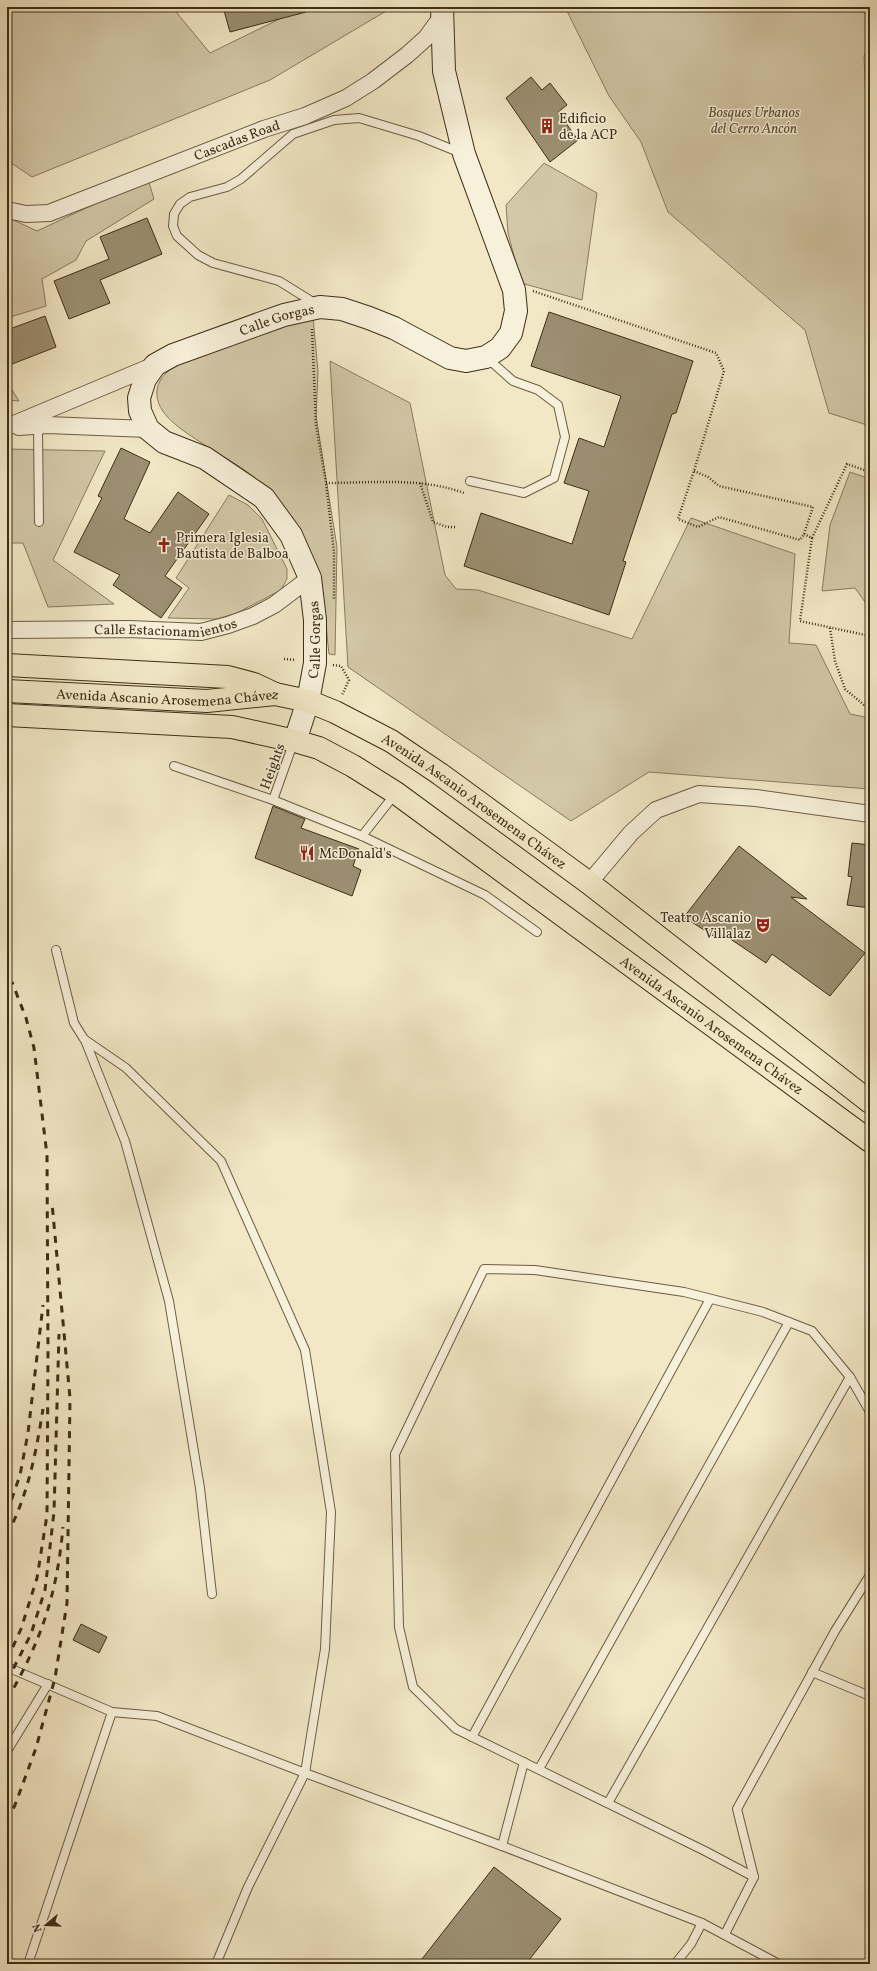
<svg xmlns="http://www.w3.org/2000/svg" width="877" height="1971" font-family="Vollkorn,serif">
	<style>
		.green { fill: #d3c8a8; stroke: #887b60 }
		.building { fill: #9c8f72; stroke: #3e2e17 }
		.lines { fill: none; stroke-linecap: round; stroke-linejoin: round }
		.lane-casing { stroke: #6b5c43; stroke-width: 10 }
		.street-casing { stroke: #6b5c43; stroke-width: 18 }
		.secondary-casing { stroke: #3e2e17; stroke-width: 24 }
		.primary-casing { stroke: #3e2e17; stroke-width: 24 }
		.highway-casing { stroke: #3e2e17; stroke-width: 24 }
		.path { stroke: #3e2e17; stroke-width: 2.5; stroke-dasharray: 1 2; stroke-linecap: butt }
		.lane { stroke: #f7f0da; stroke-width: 8 }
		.street { stroke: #f7f0da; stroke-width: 16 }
		.secondary { stroke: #f7f0da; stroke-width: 22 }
		.primary { stroke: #f2e8c6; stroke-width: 22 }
		.highway { stroke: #f2e8c6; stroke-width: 22 }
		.rail { stroke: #3e2e17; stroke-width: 3; stroke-dasharray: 7 7; stroke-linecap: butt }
		.labels { text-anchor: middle; stroke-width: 3; stroke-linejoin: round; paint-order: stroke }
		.park-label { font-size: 14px; font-style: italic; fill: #5c4d34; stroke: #f7f0da }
		.poi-label { font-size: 14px; fill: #3e2e17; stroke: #f7f0da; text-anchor: start }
		.street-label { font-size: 14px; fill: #3e2e17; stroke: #f7f0da }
	</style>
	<rect width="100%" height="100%" fill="#f2e8c6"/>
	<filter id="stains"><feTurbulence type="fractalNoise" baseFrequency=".005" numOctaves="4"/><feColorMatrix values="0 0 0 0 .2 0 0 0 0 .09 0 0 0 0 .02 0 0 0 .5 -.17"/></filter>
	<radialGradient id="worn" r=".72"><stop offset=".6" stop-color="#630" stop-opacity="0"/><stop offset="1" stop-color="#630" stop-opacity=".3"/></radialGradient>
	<!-- green -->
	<g class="green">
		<path d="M 7,7 L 172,7 L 210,53 L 304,7 L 393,7 L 270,80 L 32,177 L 7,160 Z"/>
		<path d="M 565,7 L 858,7 L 870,19 L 868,45 L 864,57 L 866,102 L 870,106 L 870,426 L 829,413 L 805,330 L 668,212 L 641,142 L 609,96 Z"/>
		<path d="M 544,163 L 597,193 L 582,300 L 521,283 L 508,233 L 506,205 Z"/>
		<path d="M 148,179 L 154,199 L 86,241 L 76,260 L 42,279 L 46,306 L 7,318 L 7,217 L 37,231 Z"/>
		<path d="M 313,317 L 318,372 L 316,416 L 337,547 L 335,655 L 329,654 C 326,630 326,605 320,581 C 314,551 298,528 279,505 C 274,498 270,491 264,486 C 250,472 231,461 214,451 C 198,440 166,423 159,404 C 150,381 170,368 188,358 Z"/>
		<path d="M 330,361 L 410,403 L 445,575 L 456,589 L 478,590 L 632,639 L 691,518 L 795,554 L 789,643 L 816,645 L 850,714 L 870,718 L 870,789 L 649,772 L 571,821 L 348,667 Z"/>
		<path d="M 7,382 L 19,401 L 7,400 Z"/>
		<path d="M 7,449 L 105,451 L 53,560 L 114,604 L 48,607 L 23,543 L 7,543 Z"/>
		<path d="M 850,472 L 870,479 L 870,609 L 855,588 L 822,591 L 830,525 Z"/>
		<path d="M 229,495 L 248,505 L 262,519 L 287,569 L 287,579 L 281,590 L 237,613 L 217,619 L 168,618 L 189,588 L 176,578 Z"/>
	</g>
	<!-- building -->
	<g class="building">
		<path d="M 223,7 L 306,7 L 306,12 L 230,32 Z"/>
		<path d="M 531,77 L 542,90 L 550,83 L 567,105 L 558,112 L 578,140 L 550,162 L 506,98 Z"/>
		<path d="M 147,218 L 162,254 L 100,280 L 110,303 L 69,319 L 54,281 L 109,259 L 100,237 Z"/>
		<path d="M 549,312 L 693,361 L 676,413 L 672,414 L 623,561 L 626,562 L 609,615 L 464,566 L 481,513 L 572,544 L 589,491 L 564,483 L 579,438 L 604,447 L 621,396 L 531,366 Z"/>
		<path d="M 45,316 L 56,347 L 7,366 L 7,330 Z"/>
		<path d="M 121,448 L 150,462 L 124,519 L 150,533 L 178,492 L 209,514 L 165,576 L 182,588 L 161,618 L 113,585 L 120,575 L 74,552 L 102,498 L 98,496 Z"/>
		<path d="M 273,806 L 305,819 L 301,828 L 359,849 L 353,866 L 361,870 L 352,896 L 255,858 Z"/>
		<path d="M 852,843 L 870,845 L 870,908 L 847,905 L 852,877 L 848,876 Z"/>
		<path d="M 739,846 L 807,899 L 791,897 L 865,953 L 830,996 L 772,954 L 766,963 L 723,934 L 718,939 L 684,917 Z"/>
		<path d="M 81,1624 L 107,1637 L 99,1653 L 73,1640 Z"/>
		<path d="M 494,1867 L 561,1919 L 526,1964 L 418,1964 Z"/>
	</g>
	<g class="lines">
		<!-- lane casing -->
		<g class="lane-casing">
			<g id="lane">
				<path d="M 316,304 L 279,281 L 213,263 L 198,255 L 177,236 L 173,226 L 174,214 L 180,204 L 190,197 L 227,187 L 241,179 L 293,134 L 334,120 L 359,118 L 419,136 L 461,153"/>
				<path d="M 38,426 L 39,522"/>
				<path d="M 470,481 L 524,493 L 554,478 L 565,437 L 558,405 L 538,390 L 513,381 L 486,357"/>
				<path d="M 174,766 L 273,800 L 362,836 L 485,895 L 537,932"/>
				<path d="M 273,800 L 294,741"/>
				<path d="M 362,836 L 395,794"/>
				<path d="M 85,1040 L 125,1141 L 169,1301 L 200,1488 L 212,1594"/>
				<path d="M 7,1667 L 112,1712 L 157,1716 L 305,1773 L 325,1649 L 331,1512 L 305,1350 L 221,1161 L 126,1068 L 84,1039 L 74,1023 L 56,950"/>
				<path d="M 812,1672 L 870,1696"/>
				<path d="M 472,1737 L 710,1299"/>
				<path d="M 7,1751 L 48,1684"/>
				<path d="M 539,1769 L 789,1322"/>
				<path d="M 608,1803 L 850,1377"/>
				<path d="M 502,1846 L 524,1762"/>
				<path d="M 754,1877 L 705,1851 L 456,1729 L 413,1687 L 399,1627 L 395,1454 L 484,1269 L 535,1270 L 684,1292 L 763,1312 L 812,1331 L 850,1377 L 870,1412"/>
				<path d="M 725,1934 L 754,1877 L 737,1809 L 835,1631 L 870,1575"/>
				<path d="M 28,1964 L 112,1712"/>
				<path d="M 216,1964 L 248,1887 L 305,1773 L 502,1846 L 702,1923 L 779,1964"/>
				<path d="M 675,1964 L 691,1944 L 702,1923"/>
			</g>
		</g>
		<!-- street casing -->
		<g class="street-casing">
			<g id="street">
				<path id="s1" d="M 7,210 L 26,214 L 49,213 L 264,129 L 305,116 L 346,98 L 373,81 L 407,55 L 426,38 L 442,16"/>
				<path d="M 7,427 L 155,365"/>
				<path d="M 19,427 L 47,425 L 148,429"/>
				<path id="s2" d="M 7,630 L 129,629 L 201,632 L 228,625 L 253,616 L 274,605 L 310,578"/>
				<path d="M 589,883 L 631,833 L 656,810 L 699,794 L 756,798 L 870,814"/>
			</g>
		</g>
		<!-- secondary casing -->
		<g class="secondary-casing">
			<g id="secondary">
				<path id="s3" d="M 295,741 L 308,701 L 315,663 L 315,620 L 310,578 L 291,535 L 264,498 L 205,458 L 164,442 L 148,429 L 140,411 L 139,398 L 145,379 L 155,365 L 173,355 L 284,315 L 320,307 L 342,309 L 369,318 L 394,328 L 450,358 L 466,361 L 486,357 L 500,348 L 511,333 L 516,311 L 514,290 L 464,154 L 444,71 L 442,7"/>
			</g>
		</g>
		<!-- primary casing -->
		<g class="primary-casing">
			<g id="primary">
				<path id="s4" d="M 7,691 L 207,701 L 275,694 L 308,701 L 335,712 L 391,741 L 440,774 L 589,883 L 870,1102"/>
				<path id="s5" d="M 7,715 L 232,727 L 295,741 L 319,748 L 353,766 L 396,793 L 870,1141"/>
			</g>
		</g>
		<!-- highway casing -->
		<g class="highway-casing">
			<path id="highway" d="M 7,665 L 228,677 L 254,684 L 275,694"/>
		</g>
		<!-- path -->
		<g class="path">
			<path d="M 533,291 L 716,353 L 724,371 L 694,471"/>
			<path d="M 312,329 L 316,425 L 326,483 L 334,552 L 334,599"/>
			<path d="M 694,471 L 708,477 L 719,486 L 813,507 L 804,534 L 800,540 L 719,517 L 698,527 L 678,519 Z"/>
			<path d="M 326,483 C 371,483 421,477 464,493"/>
			<path d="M 420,483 L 433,522 L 447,527 L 456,527"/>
			<path d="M 804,534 L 812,538 L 847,464 L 870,472"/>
			<path d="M 812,538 L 800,621 L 870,636"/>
			<path d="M 830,628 L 835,661 L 845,689 L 870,710"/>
			<path d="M 284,659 L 296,660"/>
			<path d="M 333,665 L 341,666 L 349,680 L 342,695"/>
		</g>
		<!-- lane -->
		<use href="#lane" class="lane"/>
		<!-- street -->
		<use href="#street" class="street"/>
		<!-- secondary -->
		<use href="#secondary" class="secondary"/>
		<!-- primary -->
		<use href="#primary" class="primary"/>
		<!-- highway -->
		<use href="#highway" class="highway"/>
		<!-- rail -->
		<g class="rail">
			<path d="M 7,1513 L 20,1475 L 28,1433 L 43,1305"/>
			<path d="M 7,1535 C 28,1495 36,1453 43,1409"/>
			<path d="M 7,1660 L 21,1629 L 37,1578 L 47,1515 L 48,1354 L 47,1155 L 34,1048 L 26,1018 L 12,982"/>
			<path d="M 7,1681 L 31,1634 L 45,1590 L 54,1512 L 59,1334"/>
			<path d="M 7,1700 C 41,1641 57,1595 63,1527"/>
			<path d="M 7,1821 L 15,1805 L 36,1748 L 55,1678 L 67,1603 L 70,1398 L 52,1203"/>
		</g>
	</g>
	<!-- icons -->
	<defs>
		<g id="building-bare" transform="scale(1.2)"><path d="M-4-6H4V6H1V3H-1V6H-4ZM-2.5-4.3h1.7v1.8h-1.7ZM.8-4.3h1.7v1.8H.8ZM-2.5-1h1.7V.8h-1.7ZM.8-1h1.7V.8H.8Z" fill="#8f2418" stroke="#f7f0da" stroke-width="2.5" paint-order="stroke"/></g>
		<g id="church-bare" transform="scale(1.2)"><path d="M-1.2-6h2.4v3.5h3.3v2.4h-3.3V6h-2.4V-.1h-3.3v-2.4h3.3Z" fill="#8f2418" stroke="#f7f0da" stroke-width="2.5" paint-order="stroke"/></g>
		<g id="restaurant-bare" transform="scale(1.2)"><path d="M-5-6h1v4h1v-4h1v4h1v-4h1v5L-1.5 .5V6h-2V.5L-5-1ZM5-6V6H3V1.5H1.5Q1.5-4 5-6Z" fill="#8f2418" stroke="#f7f0da" stroke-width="2.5" paint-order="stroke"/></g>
		<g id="theatre-bare" transform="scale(1.2)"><path d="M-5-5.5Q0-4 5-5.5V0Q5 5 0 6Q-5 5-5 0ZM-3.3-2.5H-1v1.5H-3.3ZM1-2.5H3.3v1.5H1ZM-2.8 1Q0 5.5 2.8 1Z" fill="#8f2418" stroke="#f7f0da" stroke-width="2.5" paint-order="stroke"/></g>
	</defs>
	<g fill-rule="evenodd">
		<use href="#building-bare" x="547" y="126"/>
		<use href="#church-bare" x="164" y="545"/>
		<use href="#restaurant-bare" x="307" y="853"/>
		<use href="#theatre-bare" x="763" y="925"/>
	</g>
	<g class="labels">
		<!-- park labels -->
		<g class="park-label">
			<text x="754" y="117">Bosques Urbanos<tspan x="754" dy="16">del Cerro Ancón</tspan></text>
		</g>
		<!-- poi labels -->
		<g class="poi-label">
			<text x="559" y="123">Edificio<tspan x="559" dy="16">de la ACP</tspan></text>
			<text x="176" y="542">Primera Iglesia<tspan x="176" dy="16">Bautista de Balboa</tspan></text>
			<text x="319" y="858">McDonald's</text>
			<text x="751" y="922" text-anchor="end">Teatro Ascanio<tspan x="751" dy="16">Villalaz</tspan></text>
		</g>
		<!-- street labels -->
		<g class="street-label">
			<text dy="5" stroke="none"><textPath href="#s1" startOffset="244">Cascadas Road</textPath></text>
			<text dy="5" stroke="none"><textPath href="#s3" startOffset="595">Calle Gorgas</textPath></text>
			<text dy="5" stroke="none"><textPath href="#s2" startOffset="159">Calle Estacionamientos</textPath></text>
			<text dy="5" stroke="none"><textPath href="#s3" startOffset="104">Calle Gorgas</textPath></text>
			<text dy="5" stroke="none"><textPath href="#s4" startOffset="161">Avenida Ascanio Arosemena Chávez</textPath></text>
			<text transform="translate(272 766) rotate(-70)" y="5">Heights</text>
			<text dy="5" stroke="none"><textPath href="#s4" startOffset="497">Avenida Ascanio Arosemena Chávez</textPath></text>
			<text dy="5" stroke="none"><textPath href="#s5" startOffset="796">Avenida Ascanio Arosemena Chávez</textPath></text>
		</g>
	</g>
	<!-- margin -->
	<rect width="877" height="1971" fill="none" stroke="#f2e8c6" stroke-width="24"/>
	<rect x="8" y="8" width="861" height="1955" fill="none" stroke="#3e2e17" stroke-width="2"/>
	<rect x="12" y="12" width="853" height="1947" fill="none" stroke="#3e2e17"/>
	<!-- north arrow -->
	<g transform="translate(46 1925) rotate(251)" stroke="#f7f0da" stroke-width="3" paint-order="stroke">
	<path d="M0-3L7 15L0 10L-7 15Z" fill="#3e2e17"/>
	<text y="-6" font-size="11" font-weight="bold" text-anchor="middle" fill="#3e2e17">N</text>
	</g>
	<rect width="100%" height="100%" filter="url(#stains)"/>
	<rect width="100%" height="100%" fill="url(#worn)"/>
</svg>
